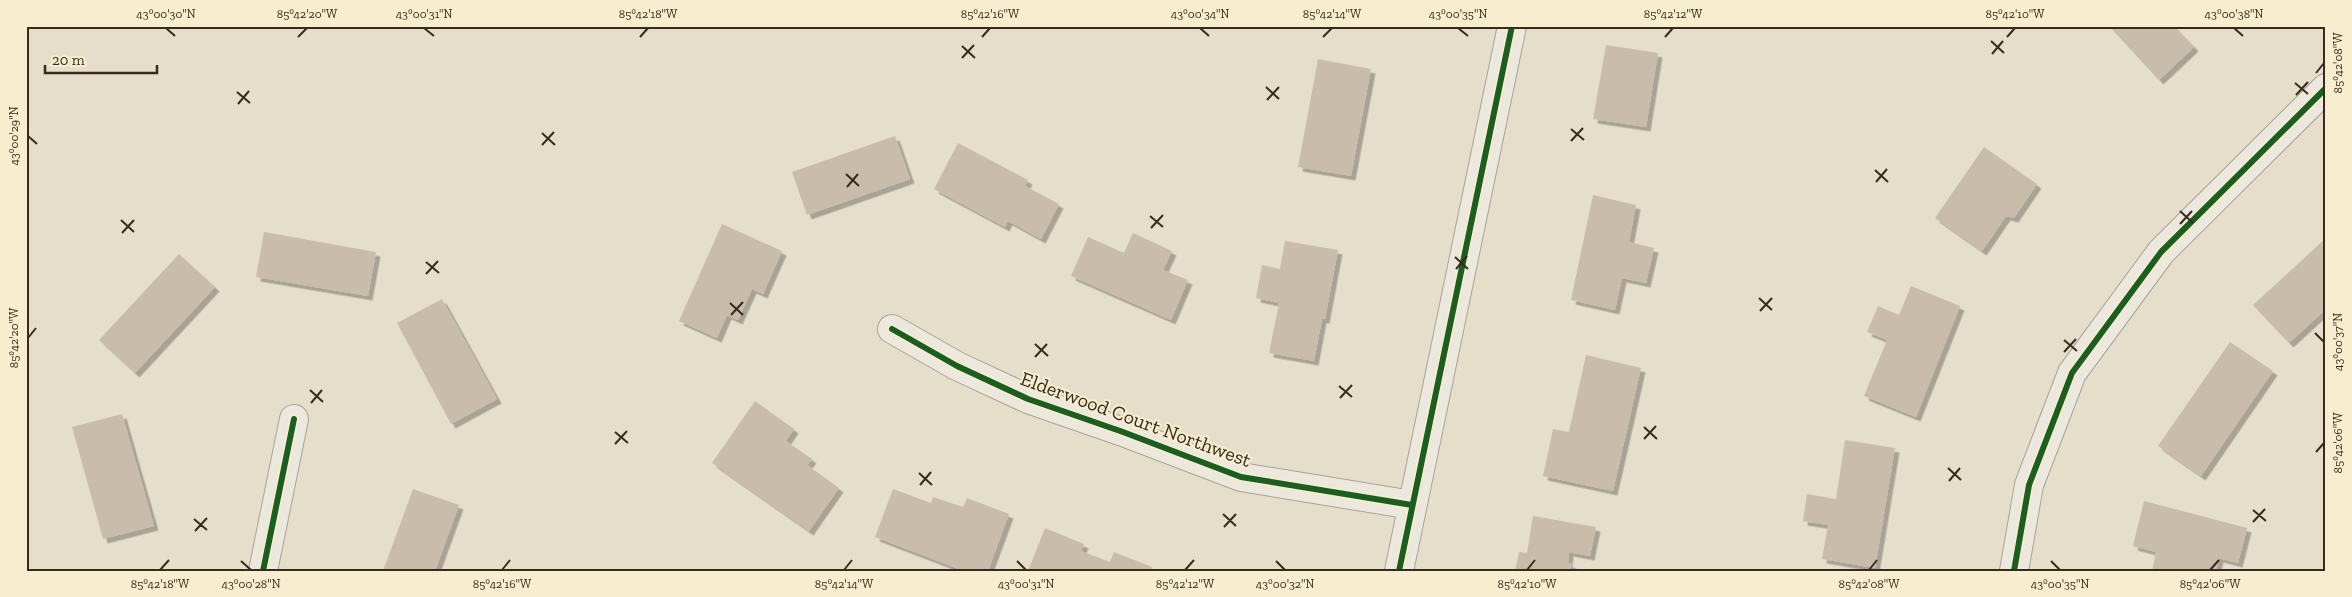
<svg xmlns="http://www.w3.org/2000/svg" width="2352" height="597" font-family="'Zilla Slab',serif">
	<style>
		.building { fill: #c9bcab; filter: url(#shadow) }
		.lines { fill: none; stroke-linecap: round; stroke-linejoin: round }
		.street-casing { stroke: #aaa394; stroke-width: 30 }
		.street { stroke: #ede8dd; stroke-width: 28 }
		.cycleway-casing { stroke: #f7eecf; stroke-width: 9 }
		.cycleway { stroke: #1b5e20; stroke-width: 6 }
		.ticks { fill: none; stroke: #392b1c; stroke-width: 2 }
		.labels { text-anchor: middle; stroke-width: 4; stroke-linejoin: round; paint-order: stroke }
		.street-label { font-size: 20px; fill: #392b1c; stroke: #f7eecf }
		.neatline { fill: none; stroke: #392b1c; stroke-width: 2 }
		.ticks-label { font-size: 12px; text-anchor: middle; fill: #392b1c }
	</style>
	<defs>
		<filter id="shadow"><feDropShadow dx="4.5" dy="4.5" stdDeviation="0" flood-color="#0004"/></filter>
	</defs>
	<rect width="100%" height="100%" fill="#e5deca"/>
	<!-- building -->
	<g class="building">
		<path d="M 2109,26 L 2174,26 L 2194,47 L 2159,80 Z"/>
		<path d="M 1606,45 L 1658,53 L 1646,127 L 1593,119 Z"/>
		<path d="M 1318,59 L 1371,69 L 1351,176 L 1298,167 Z"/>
		<path d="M 895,136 L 910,179 L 807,215 L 792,172 Z"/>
		<path d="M 958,143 L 1028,180 L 1025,186 L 1059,204 L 1041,239 L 1008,221 L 1005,227 L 934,189 Z"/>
		<path d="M 1984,147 L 2037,184 L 2014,218 L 2006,216 L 1982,251 L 1935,218 Z"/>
		<path d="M 1593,195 L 1636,205 L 1629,242 L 1654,248 L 1646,283 L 1622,278 L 1615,310 L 1571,300 Z"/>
		<path d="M 722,224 L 782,251 L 763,294 L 752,289 L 738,320 L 727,315 L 717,338 L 679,321 Z"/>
		<path d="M 264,232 L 376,252 L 368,296 L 256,277 Z"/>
		<path d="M 1133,233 L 1172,251 L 1163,270 L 1188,280 L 1171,320 L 1071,276 L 1088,237 L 1124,253 Z"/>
		<path d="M 2326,238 L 2326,309 L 2289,343 L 2253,305 Z"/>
		<path d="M 1285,241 L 1338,250 L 1325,319 L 1322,319 L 1314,361 L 1269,353 L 1279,303 L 1256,298 L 1262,265 L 1280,269 Z"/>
		<path d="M 179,254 L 215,287 L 135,373 L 99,340 Z"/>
		<path d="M 1911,286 L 1960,306 L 1916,417 L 1864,396 L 1887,340 L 1867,332 L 1878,306 L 1899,315 Z"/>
		<path d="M 442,299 L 497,399 L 451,424 L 397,323 Z"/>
		<path d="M 2230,342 L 2273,371 L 2201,476 L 2158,446 Z"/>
		<path d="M 1586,355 L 1641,368 L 1613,491 L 1543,476 L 1553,429 L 1569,432 Z"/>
		<path d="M 755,401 L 794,429 L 786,441 L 812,459 L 807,465 L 839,488 L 809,531 L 712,463 Z"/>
		<path d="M 122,414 L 154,526 L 103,539 L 72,427 Z"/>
		<path d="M 1845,440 L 1895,448 L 1875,568 L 1822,559 L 1828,525 L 1803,521 L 1807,494 L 1836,499 Z"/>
		<path d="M 413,489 L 459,505 L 435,571 L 383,571 Z"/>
		<path d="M 893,489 L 931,503 L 933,497 L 963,507 L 967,498 L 1009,514 L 988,571 L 964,571 L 875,537 Z"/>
		<path d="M 2144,501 L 2247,528 L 2238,563 L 2219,558 L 2216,571 L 2152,571 L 2156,552 L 2133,546 Z"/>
		<path d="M 1533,516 L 1596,527 L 1590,556 L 1569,552 L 1568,563 L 1572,564 L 1570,571 L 1515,571 L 1519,552 L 1527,553 Z"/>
		<path d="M 1045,528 L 1084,544 L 1081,551 L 1110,562 L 1114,552 L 1152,567 L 1151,571 L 1028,571 Z"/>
	</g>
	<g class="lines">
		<!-- street casing -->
		<g class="street-casing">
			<g id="street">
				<path d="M 892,329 L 957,366 L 1028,399 L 1123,432 L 1241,477 L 1412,505"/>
				<path d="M 263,571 L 294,419"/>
				<path d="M 1399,571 L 1512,26"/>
				<path d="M 2014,571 L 2029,485 L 2072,373 L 2161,252 L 2326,88"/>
			</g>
		</g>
		<!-- street -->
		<use href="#street" class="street"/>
		<!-- cycleway casing -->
		<g class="cycleway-casing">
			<g id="cycleway">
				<path d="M 892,329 L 957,366 L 1028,399 L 1123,432 L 1241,477 L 1412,505"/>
				<path d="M 263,571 L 294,419"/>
				<path d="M 1399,571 L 1512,26"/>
				<path d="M 2014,571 L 2029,485 L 2072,373 L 2161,252 L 2326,88"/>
			</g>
		</g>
		<!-- cycleway -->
		<use href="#cycleway" class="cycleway"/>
	</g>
	<!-- ticks -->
	<path class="ticks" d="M 166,28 L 175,36M 424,28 L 434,36M 1200,28 L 1209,36M 1458,28 L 1468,36M 2234,28 L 2243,36M 298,37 L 307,28M 640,37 L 648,28M 982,37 L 990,28M 1323,37 L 1332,28M 1665,37 L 1673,28M 2007,37 L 2015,28M 1991,41 L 2004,53M 962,46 L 975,58M 1992,54 L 2003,41M 962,58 L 974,45M 2316,73 L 2324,63M 2295,83 L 2308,94M 1266,87 L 1279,99M 237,92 L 250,103M 2296,95 L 2308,82M 1267,100 L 1279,87M 238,104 L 249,91M 1571,129 L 1584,140M 542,133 L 555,145M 28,136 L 37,144M 1571,141 L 1583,128M 542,145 L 554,132M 1875,170 L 1888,182M 846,174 L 859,186M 1876,182 L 1887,169M 847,187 L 858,174M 2180,211 L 2193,223M 1150,216 L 1163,227M 121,220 L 134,232M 2180,224 L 2192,211M 1151,228 L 1163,215M 122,233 L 134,220M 1455,257 L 1468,269M 426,262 L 439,273M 1456,269 L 1467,256M 426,274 L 438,261M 1759,298 L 1772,310M 730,303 L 743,315M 1760,311 L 1772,298M 731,315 L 743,302M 2315,333 L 2324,342M 28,338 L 36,328M 2064,340 L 2077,351M 1035,344 L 1048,356M 2064,352 L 2076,339M 1035,357 L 1047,344M 1339,386 L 1352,397M 310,390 L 323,402M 1340,398 L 1352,385M 311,403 L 322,390M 1644,427 L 1657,439M 615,432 L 628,443M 1644,439 L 1656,426M 615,444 L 627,431M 2316,452 L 2324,443M 1948,468 L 1961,480M 919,473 L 932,485M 1949,481 L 1960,468M 920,485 L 931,472M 2253,510 L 2266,521M 1223,514 L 1236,526M 194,519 L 207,530M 2253,522 L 2265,509M 1224,527 L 1236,514M 195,531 L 207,518M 241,561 L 251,570M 1017,561 L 1026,570M 1276,561 L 1285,570M 2051,561 L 2060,570M 160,570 L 169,560M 502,570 L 510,560M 844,570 L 852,560M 1185,570 L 1194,560M 1527,570 L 1535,560M 1869,570 L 1877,560M 2210,570 L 2219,560"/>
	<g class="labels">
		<!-- street labels -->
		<g class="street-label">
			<text transform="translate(1136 419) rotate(20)" y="7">Elderwood Court Northwest</text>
		</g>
	</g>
	<!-- border -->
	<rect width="2352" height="597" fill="none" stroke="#f7eecf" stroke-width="55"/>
	<!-- scale -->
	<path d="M45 65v8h112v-8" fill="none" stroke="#392b1c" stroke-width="2.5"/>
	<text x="52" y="65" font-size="15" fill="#392b1c" stroke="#f7eecf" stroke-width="4" paint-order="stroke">20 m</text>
	<rect x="28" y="28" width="2296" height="542" class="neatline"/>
	<g class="ticks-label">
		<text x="166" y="18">43°00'30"N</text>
		<text x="307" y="18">85°42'20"W</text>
		<text x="424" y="18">43°00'31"N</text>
		<text x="648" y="18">85°42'18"W</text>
		<text x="990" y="18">85°42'16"W</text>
		<text x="1200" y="18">43°00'34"N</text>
		<text x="1332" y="18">85°42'14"W</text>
		<text x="1458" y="18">43°00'35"N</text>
		<text x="1673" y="18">85°42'12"W</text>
		<text x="2015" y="18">85°42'10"W</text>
		<text x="2234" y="18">43°00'38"N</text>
		<text transform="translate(2338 63) rotate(-90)" y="4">85°42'08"W</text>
		<text transform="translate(14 136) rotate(-90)" y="4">43°00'29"N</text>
		<text transform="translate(14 338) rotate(-90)" y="4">85°42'20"W</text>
		<text transform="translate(2338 342) rotate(-90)" y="4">43°00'37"N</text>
		<text transform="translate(2338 443) rotate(-90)" y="4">85°42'06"W</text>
		<text x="160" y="588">85°42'18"W</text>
		<text x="251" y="588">43°00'28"N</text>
		<text x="502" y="588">85°42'16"W</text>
		<text x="844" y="588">85°42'14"W</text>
		<text x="1026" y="588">43°00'31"N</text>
		<text x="1185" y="588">85°42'12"W</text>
		<text x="1285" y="588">43°00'32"N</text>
		<text x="1527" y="588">85°42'10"W</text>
		<text x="1869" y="588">85°42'08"W</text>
		<text x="2060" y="588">43°00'35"N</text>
		<text x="2210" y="588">85°42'06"W</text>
	</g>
</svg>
